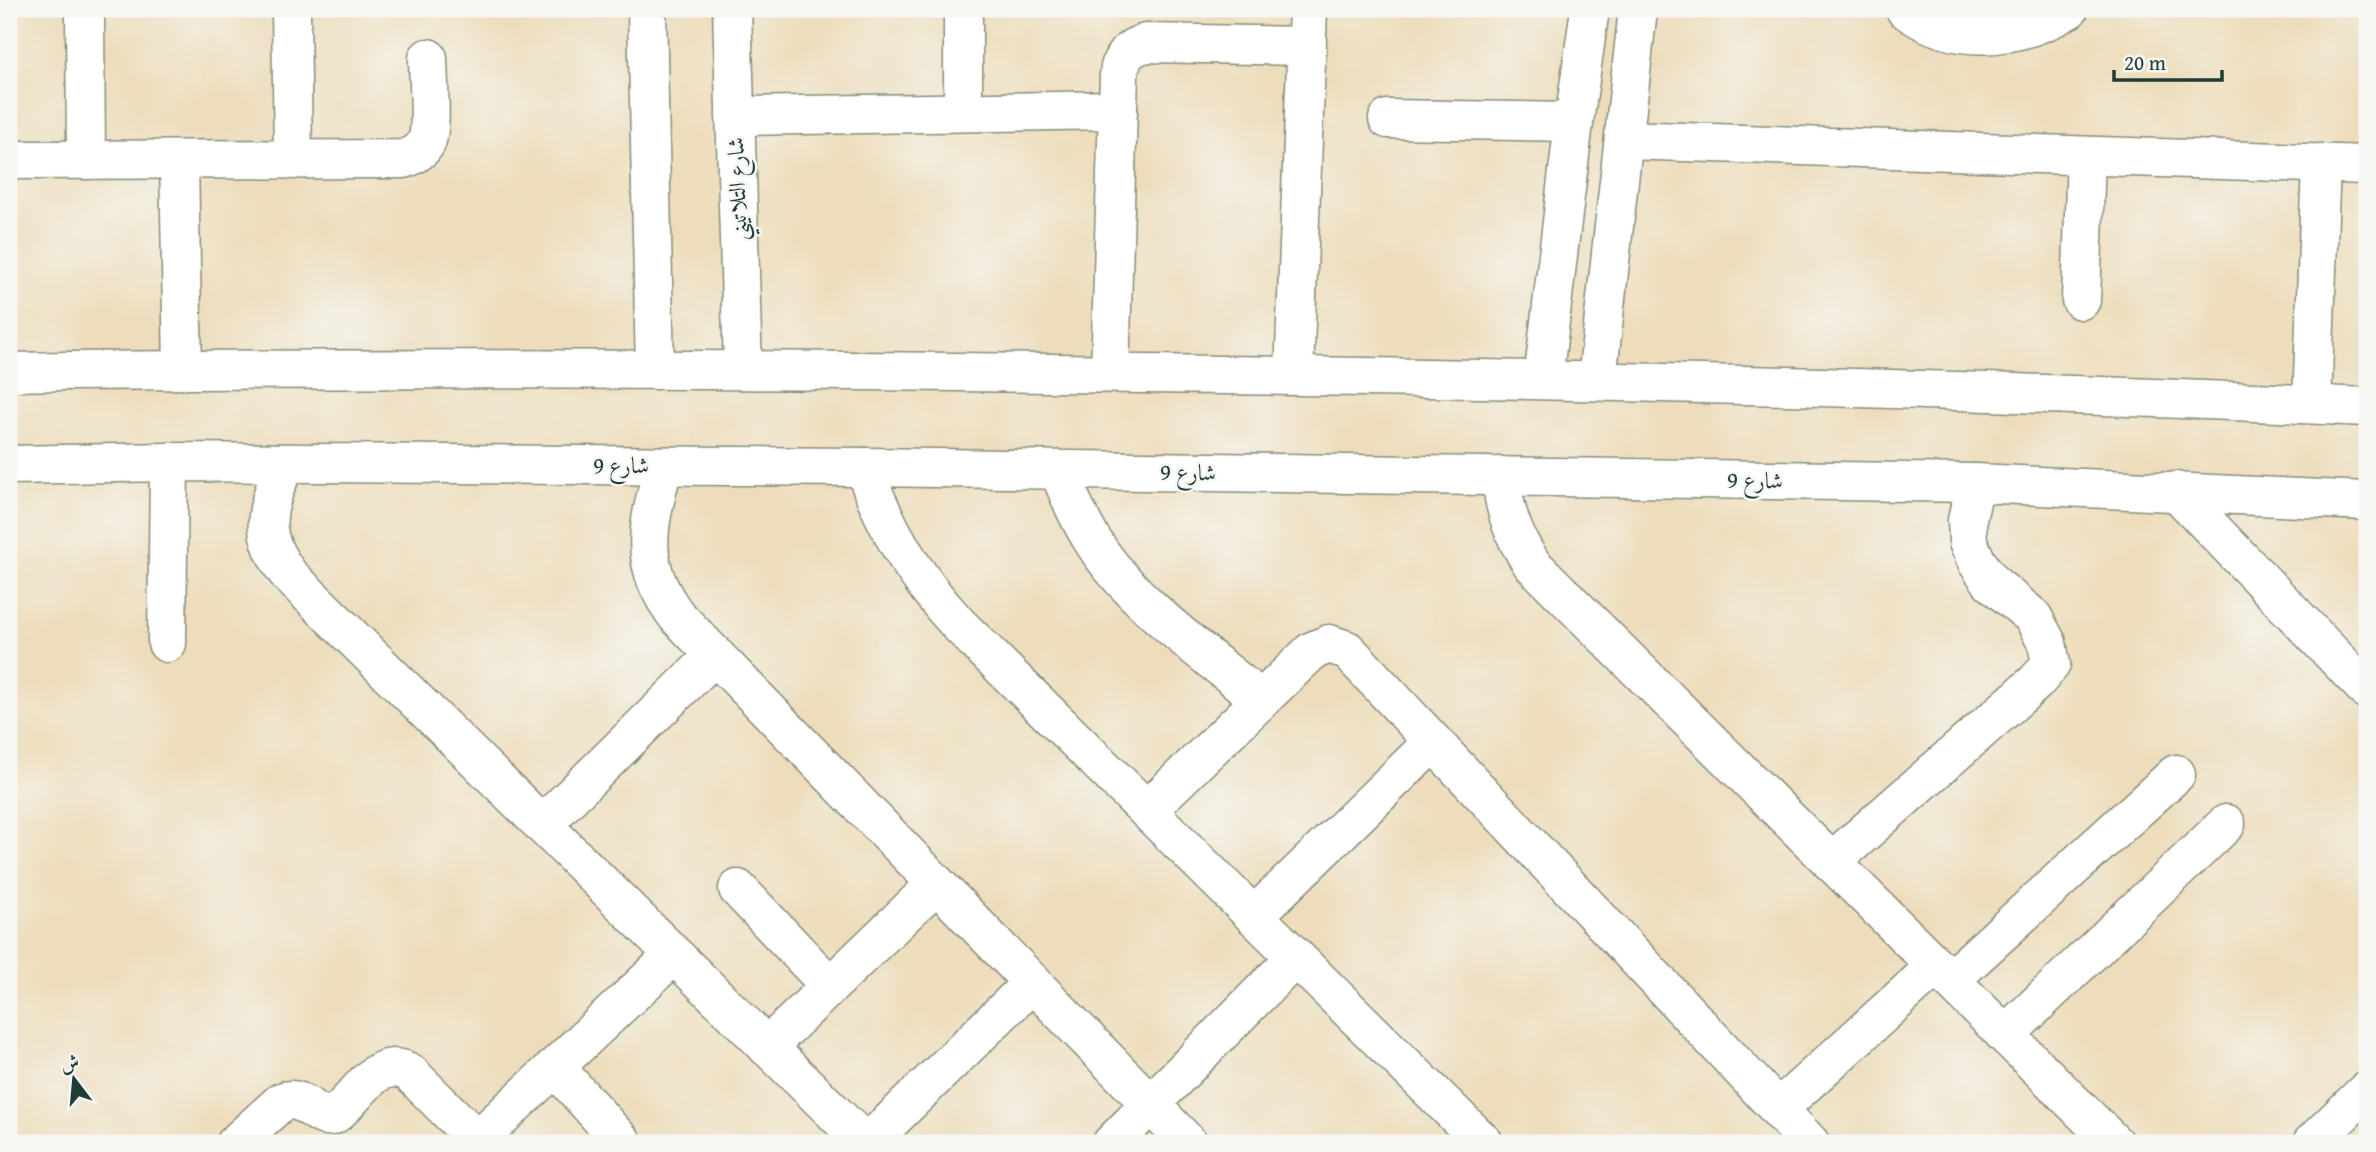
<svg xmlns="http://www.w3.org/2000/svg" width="2376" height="1152" font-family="'Gentium Book Plus',Amiri,serif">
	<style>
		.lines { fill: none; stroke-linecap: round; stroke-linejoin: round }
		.street-casing { stroke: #868d78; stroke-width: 41 }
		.secondary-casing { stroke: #868d78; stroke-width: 41 }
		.street { stroke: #fff; stroke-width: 38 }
		.secondary { stroke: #fff; stroke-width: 38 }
		.labels { text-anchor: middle; stroke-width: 5; stroke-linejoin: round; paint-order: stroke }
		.street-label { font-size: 23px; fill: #1f3d34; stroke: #f6f6f2 }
	</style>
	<rect width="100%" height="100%" fill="#f6f6f2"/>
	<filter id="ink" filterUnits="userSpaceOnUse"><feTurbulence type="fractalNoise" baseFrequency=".0143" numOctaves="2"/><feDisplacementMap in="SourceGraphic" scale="14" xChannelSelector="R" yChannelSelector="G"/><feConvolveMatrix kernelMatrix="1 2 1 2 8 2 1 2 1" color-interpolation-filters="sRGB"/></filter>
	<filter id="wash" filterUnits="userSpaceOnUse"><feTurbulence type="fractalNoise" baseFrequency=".00686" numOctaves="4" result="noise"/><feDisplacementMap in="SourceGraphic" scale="28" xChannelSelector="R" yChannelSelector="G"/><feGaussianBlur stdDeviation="1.57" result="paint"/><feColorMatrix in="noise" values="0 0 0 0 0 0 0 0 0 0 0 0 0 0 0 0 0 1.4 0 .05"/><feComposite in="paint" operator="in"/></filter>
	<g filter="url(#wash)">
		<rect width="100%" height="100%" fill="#edddbc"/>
	</g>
	<g filter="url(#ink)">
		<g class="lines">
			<!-- street casing -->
			<g class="street-casing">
				<g id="street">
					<path d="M 85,9 L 86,160"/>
					<path d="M 291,9 L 293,160"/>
					<path d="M 647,9 L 655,370"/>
					<path d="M 732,9 L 743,370"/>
					<path d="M 963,9 L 963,112"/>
					<path d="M 1905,9 C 1954,46 2018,40 2069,9"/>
					<path d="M 735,116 L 1118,110"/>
					<path d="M 1388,119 L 1574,122"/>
					<path d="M 1624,140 L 2367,165"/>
					<path d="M 9,160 L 404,159 C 413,156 421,152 426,143 C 433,129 428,76 428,58"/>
					<path d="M 179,160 L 183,370"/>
					<path d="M 2081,300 L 2086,156"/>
					<path d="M 1110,373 L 1119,75 C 1120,57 1129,47 1146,43 L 1307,46"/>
					<path d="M 1294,375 L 1308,9"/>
					<path d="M 1543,380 L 1574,122 L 1590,9"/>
					<path d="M 1597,380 L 1638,9"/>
					<path d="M 2312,404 L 2321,163"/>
					<path d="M 286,463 C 265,508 257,533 289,575 L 865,1143"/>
					<path d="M 663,466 C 649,525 636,562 676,615 L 1188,1143"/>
					<path d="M 864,467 C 886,530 914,576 959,625 L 1484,1143"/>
					<path d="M 1059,471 C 1069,496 1079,520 1094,543 C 1131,602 1207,655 1261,700"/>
					<path d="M 1501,476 C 1504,510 1513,536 1532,564 L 2114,1143"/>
					<path d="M 2176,491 L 2367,690"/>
					<path d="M 167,643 L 169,462"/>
					<path d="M 1147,810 L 1312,651 L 1329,644 L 1347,650 L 1810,1143"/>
					<path d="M 542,825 L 715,655"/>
					<path d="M 1831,862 L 2036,682 L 2051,664 L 2047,643 L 2033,617 L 1991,582 L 1977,562 L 1968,542 L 1967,520 L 1975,483"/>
					<path d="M 738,889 L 830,986"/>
					<path d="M 1254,916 L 1433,742"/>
					<path d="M 1950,980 L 2176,774"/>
					<path d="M 2005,1035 L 2226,824"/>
					<path d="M 767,1047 L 936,884"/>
					<path d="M 555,1067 L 623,1143"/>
					<path d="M 1778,1109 L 1936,966"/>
					<path d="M 236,1143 L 281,1102 C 306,1092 319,1125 335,1114 C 359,1097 375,1055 409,1072 L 477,1140"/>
					<path d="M 474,1143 L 674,955"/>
					<path d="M 868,1143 L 1032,983"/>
					<path d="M 1112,1143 L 1296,957"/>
					<path d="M 2312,1143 L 2367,1090"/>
				</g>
			</g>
			<!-- secondary casing -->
			<g class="secondary-casing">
				<g id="secondary">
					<path d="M 9,372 C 356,367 704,369 1052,373 C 1490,377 1929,387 2367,407"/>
					<path d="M 9,465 L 169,462 L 864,467 L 1975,483 L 2367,501"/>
				</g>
			</g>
			<!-- street -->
			<use href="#street" class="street"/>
			<!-- secondary -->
			<use href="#secondary" class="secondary"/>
		</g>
	</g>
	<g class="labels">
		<!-- street labels -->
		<g class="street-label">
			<text transform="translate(737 189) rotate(-92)" y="8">شارع التلاتيني</text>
			<text x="621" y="473">شارع 9</text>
			<text transform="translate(1188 472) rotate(1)" y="8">شارع 9</text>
			<text transform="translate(1755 480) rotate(1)" y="8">شارع 9</text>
		</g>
	</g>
	<!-- margin -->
	<rect width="2376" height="1152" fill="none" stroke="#f6f6f2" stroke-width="35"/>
	<!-- north arrow -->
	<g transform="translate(74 1079) rotate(344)" stroke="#f6f6f2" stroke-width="5" paint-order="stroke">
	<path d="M0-5L12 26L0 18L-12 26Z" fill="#1f3d34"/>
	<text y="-10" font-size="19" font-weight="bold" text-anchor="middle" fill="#1f3d34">ش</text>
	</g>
	<!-- scale -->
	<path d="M2114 70v10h108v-10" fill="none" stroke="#1f3d34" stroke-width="3.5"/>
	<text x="2124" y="70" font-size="21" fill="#1f3d34" stroke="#f6f6f2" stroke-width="5" paint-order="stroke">20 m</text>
</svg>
